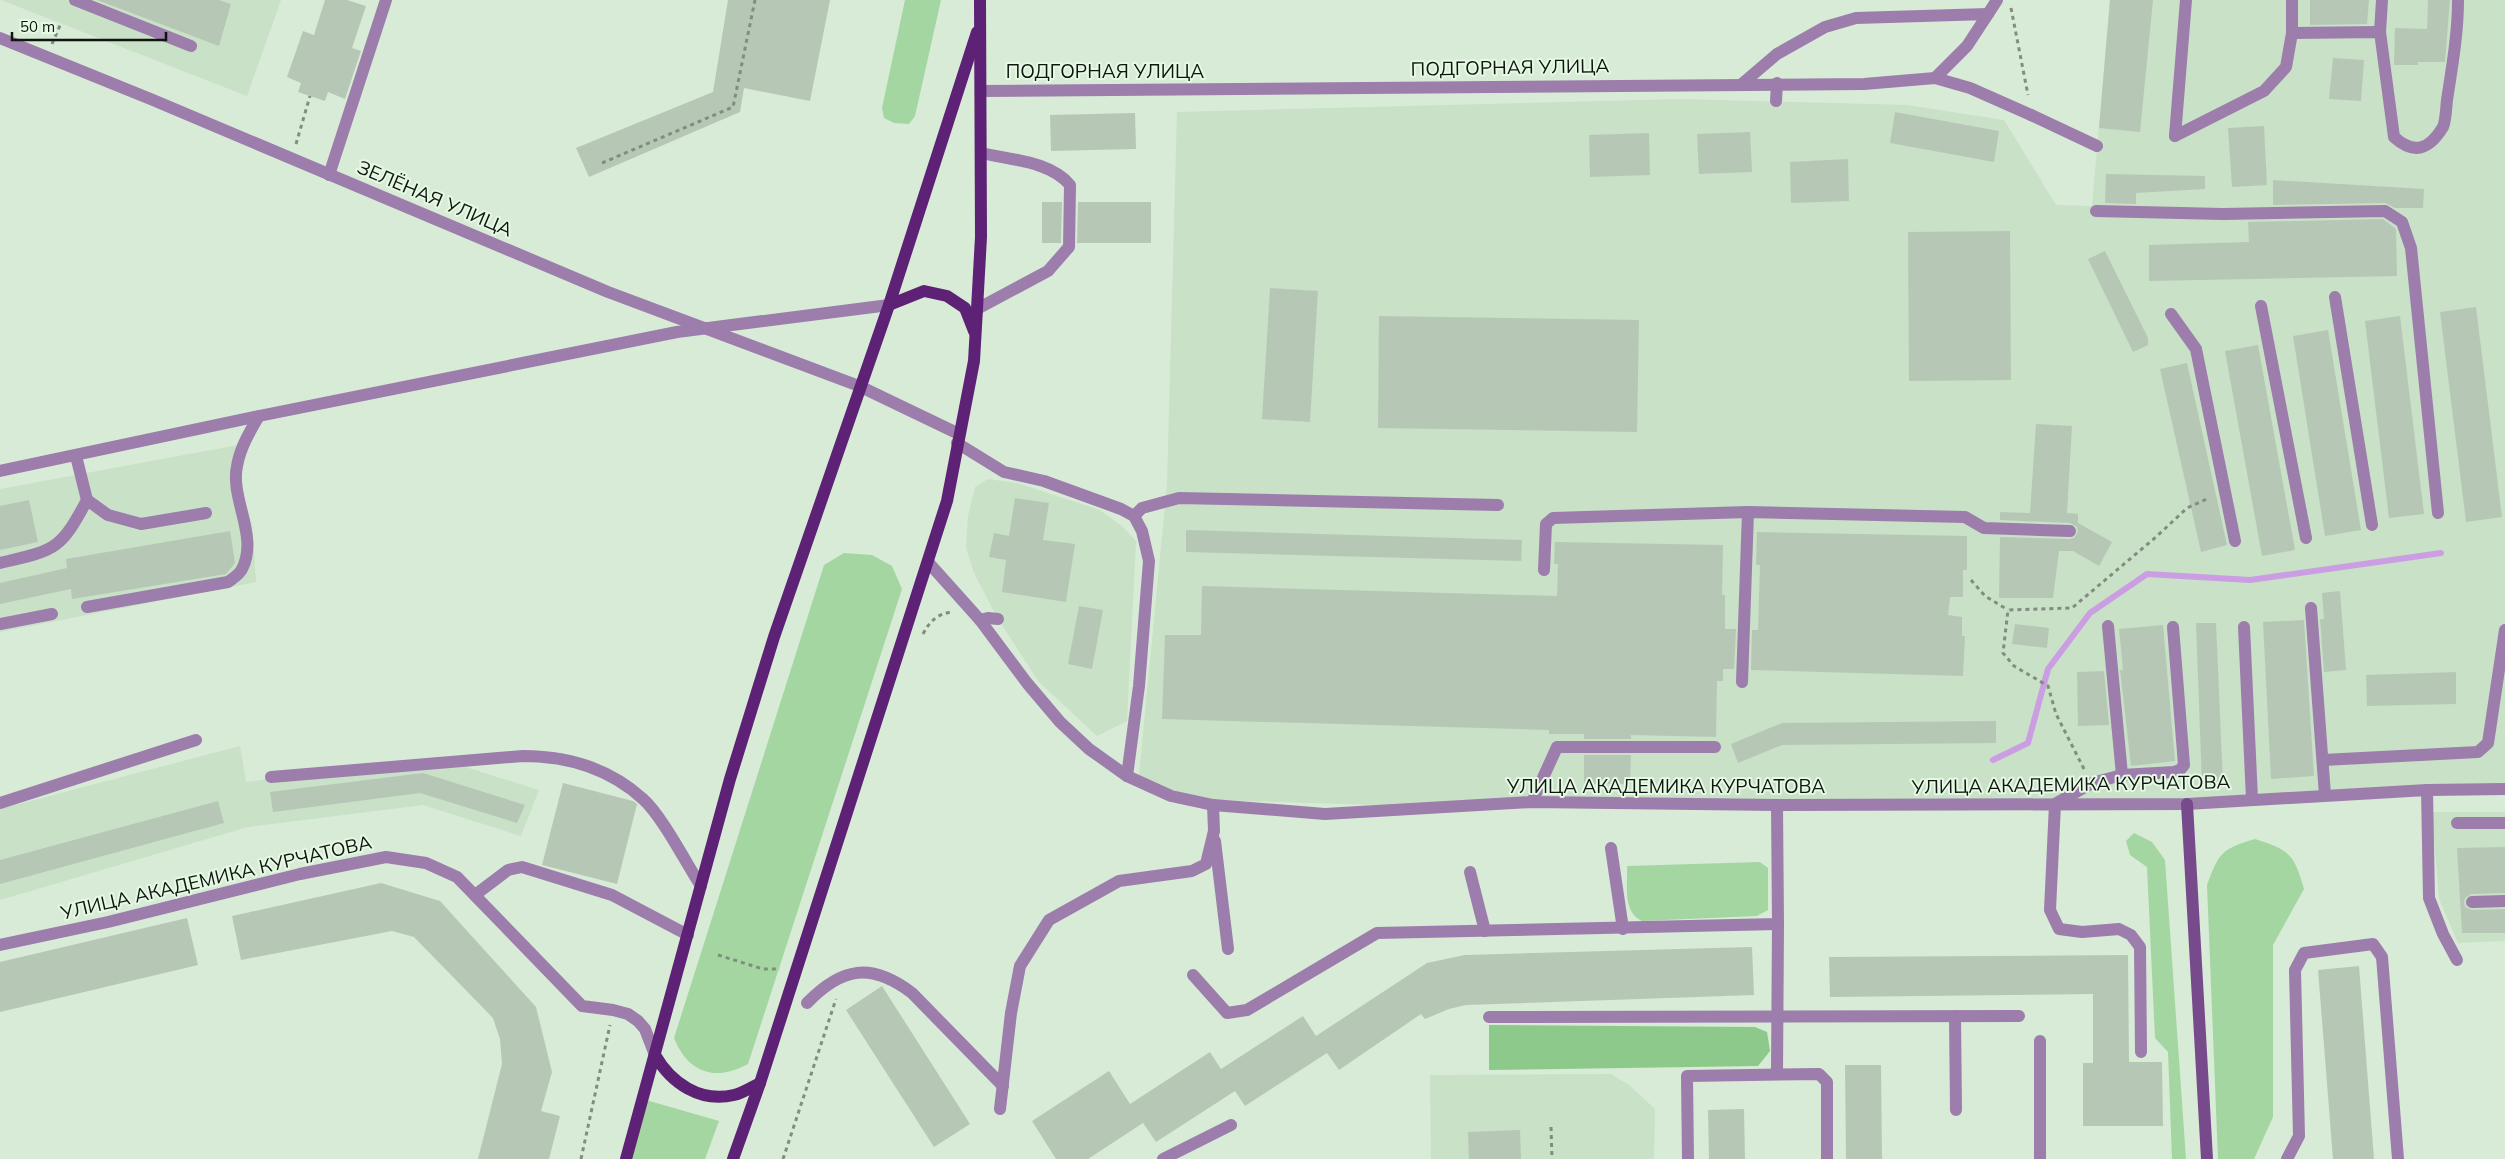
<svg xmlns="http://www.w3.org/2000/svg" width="2505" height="1159" font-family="Mulish,sans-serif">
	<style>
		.built { fill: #c8e1c7 }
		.green { fill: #a4d6a2 }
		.forest { fill: #8cc98a }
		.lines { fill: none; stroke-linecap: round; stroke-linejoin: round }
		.stream { stroke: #cb9de2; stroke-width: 6 }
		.building { fill: #b6c8b5 }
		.path { stroke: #808d80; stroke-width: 3; stroke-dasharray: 4 4; stroke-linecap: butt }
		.lane { stroke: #9c7dab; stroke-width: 12 }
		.street { stroke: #9c7dab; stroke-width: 12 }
		.secondary { stroke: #774a8c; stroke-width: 12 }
		.primary { stroke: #5d2175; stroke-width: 12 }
		.labels { text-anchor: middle; stroke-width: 4; stroke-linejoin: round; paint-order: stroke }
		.street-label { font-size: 19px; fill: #0f150f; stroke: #e5f9e4 }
	</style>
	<rect width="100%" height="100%" fill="#d8ebd7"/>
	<!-- built -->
	<g class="built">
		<path d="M 1,0 L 281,0 L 247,96 Z"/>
		<path d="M 2110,0 L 2505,0 L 2505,790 L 2179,801 L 1374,805 L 1216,800 L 1176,792 L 1139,775 L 1167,485 L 1177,112 L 1681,99 L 1907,105 L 2004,120 L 2056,205 L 2092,206 Z"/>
		<path d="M 238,445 L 242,494 L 252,523 L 256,582 L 0,632 L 0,489 Z"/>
		<path d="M 988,479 L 1017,483 L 1100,510 L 1123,527 L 1136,541 L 1127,721 L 1097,736 L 1039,682 L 998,619 L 974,573 L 966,548 L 968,516 L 975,487 Z"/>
		<path d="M 240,746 L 246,782 L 437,758 L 539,790 L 521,836 L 423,805 L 248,827 L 0,900 L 0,809 Z"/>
		<path d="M 2432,812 L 2505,812 L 2505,941 L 2458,943 L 2439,899 Z"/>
		<path d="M 1611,1074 L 1629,1085 L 1655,1109 L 1654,1159 L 1431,1159 L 1430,1075 Z"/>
	</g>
	<!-- green -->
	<g class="green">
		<path d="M 905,0 L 941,0 L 915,116 L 909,124 L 894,123 L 884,118 L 882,108 Z"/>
		<path d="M 844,553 L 872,555 L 892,566 L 902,589 L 748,1064 C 715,1082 688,1073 674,1038 L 824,565 Z"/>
		<path d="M 2134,833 L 2152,842 L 2165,860 L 2186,1159 L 2172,1159 L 2168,1052 L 2155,1038 L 2147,867 L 2130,855 L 2126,841 Z"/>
		<path d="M 2255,839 C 2290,850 2294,854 2304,889 L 2273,945 L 2273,1117 L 2254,1159 L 2218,1159 L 2207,885 C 2219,853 2221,849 2255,839 Z"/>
		<path d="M 1760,862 L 1768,868 L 1768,910 L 1757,916 L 1642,921 C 1622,912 1628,885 1627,866 Z"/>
		<path d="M 646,1100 L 719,1121 L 705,1159 L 630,1159 Z"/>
	</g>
	<!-- forest -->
	<path class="forest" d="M 1489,1025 L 1755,1027 L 1767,1032 L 1770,1051 L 1758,1066 L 1489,1070 Z"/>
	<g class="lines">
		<!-- stream -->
		<path class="stream" d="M 1993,760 L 2028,743 L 2048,669 L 2090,613 L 2147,574 L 2250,580 L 2441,553"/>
	</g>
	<!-- building -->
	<g class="building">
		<path d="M 97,0 L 219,0 L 231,4 L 219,46 Z"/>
		<path d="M 325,0 L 347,0 L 366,6 L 352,48 L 361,51 L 345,99 L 328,92 L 325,101 L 298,92 L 301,83 L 287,77 L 303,31 L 314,35 Z"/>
		<path d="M 728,0 L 830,0 L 810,101 L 744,88 L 740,112 L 589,177 L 576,148 L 713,92 Z"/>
		<path d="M 2110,0 L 2153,0 L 2140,132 L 2099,128 Z"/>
		<path d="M 2310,0 L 2369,0 L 2367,24 L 2310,25 Z"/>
		<path d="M 2428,0 L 2450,0 L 2445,62 L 2418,62 L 2418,65 L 2394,65 L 2395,28 L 2427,29 Z"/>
		<path d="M 2333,58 L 2364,60 L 2361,101 L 2329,99 Z"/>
		<path d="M 1895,112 L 1999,131 L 1994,162 L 1890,143 Z"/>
		<path d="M 1135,113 L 1136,149 L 1051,151 L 1050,115 Z"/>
		<path d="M 2264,126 L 2267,185 L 2232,187 L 2228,128 Z"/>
		<path d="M 1750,132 L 1752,172 L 1699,174 L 1697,134 Z"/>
		<path d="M 1649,133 L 1650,175 L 1590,177 L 1589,135 Z"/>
		<path d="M 1848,159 L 1849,201 L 1791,203 L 1790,162 Z"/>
		<path d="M 2106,174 L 2205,176 L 2205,189 L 2136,193 L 2136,204 L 2105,203 Z"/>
		<path d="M 2273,180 L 2424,189 L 2423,208 L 2395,208 L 2385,203 L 2273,205 Z"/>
		<path d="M 1042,202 L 1062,202 L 1061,243 L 1042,243 Z"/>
		<path d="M 1078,202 L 1151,202 L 1151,243 L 1077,243 Z"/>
		<path d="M 2383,219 L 2396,229 L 2397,276 L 2149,281 L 2149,245 L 2249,242 L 2248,222 Z"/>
		<path d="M 2010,231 L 2011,380 L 1909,381 L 1908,232 Z"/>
		<path d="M 2105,251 L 2148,338 L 2148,345 L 2133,352 L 2088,259 Z"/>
		<path d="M 1270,288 L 1318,291 L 1310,422 L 1262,419 Z"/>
		<path d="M 2476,307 L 2502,517 L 2466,522 L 2440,312 Z"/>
		<path d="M 1379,316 L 1639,320 L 1637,432 L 1378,428 Z"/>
		<path d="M 2400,316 L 2424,514 L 2389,518 L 2365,321 Z"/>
		<path d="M 2328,330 L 2361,530 L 2325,536 L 2293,336 Z"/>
		<path d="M 2258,345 L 2295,550 L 2262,556 L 2225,351 Z"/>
		<path d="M 2187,363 L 2227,545 L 2201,552 L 2160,369 Z"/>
		<path d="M 2036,424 L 2072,426 L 2067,513 L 2078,514 L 2078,523 L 2112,542 L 2099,566 L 2073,551 L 2059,551 L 2053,598 L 1999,598 L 2000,537 L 2070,539 L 2074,538 L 2078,532 L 2077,527 L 2070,523 L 2000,520 L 2000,512 L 2030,513 Z"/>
		<path d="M 1015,498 L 1049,503 L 1043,540 L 1075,544 L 1066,602 L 1002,592 L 1006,560 L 989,557 L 994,533 L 1009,536 Z"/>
		<path d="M 29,500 L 38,542 L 0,550 L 0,506 Z"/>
		<path d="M 1186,530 L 1522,540 L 1521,561 L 1186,552 Z"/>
		<path d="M 230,531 L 235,563 L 226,574 L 72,599 L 71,589 L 0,604 L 0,583 L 67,568 L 66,559 Z"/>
		<path d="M 1757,532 L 1967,536 L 1967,570 L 1963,570 L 1963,597 L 1950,597 L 1948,615 L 1962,617 L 1962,636 L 1965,636 L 1963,676 L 1751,670 L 1752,630 L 1758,630 L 1760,565 L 1756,565 Z"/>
		<path d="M 1555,542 L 1723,545 L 1722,595 L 1725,595 L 1725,629 L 1736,629 L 1734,669 L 1723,669 L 1723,681 L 1717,681 L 1716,737 L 1631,735 L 1631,739 L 1584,739 L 1584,734 L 1549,734 L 1549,730 L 1162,719 L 1165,635 L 1201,635 L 1202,586 L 1557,596 L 1558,564 L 1554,564 Z"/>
		<path d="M 2340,591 L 2346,670 L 2324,672 L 2320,619 L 2324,619 L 2322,593 Z"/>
		<path d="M 1079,606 L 1103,610 L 1092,669 L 1068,664 Z"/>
		<path d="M 2304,620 L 2314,776 L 2271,779 L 2263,622 Z"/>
		<path d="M 2196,623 L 2216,623 L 2223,784 L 2202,785 Z"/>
		<path d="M 2015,624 L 2049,628 L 2047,648 L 2012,644 Z"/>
		<path d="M 2163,625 L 2175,761 L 2131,766 L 2120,670 L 2123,670 L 2119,629 Z"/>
		<path d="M 2104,671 L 2109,725 L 2078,726 L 2077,672 Z"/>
		<path d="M 2456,672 L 2456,704 L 2367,706 L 2366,675 Z"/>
		<path d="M 1996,721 L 1996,743 L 1782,745 L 1738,763 L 1731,744 L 1782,723 Z"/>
		<path d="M 1584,755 L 1631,755 L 1630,784 L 1584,784 Z"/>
		<path d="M 423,773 L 525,805 L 517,823 L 420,793 L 273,812 L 270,792 Z"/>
		<path d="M 563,783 L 633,801 L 637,804 L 617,884 L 542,865 Z"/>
		<path d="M 218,801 L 224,823 L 0,884 L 0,860 Z"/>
		<path d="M 2505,847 L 2505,893 L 2471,894 L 2465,898 L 2464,902 L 2465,907 L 2472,910 L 2505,909 L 2505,933 L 2462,933 L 2457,848 Z"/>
		<path d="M 381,883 L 440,901 L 536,1007 L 552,1072 L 541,1111 L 560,1116 L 549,1159 L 478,1159 L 502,1064 L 500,1039 L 493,1018 L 414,937 L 392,931 L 241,960 L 232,916 Z"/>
		<path d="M 187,918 L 198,965 L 0,1012 L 0,962 Z"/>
		<path d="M 1752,947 L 1754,995 L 1466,1005 L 1449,1009 L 1425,1019 L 1421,1014 L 1339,1070 L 1327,1053 L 1245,1106 L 1235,1091 L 1156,1142 L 1143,1123 L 1088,1159 L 1056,1159 L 1032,1121 L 1109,1071 L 1130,1104 L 1210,1052 L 1221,1069 L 1303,1016 L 1316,1036 L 1427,963 L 1465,955 Z"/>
		<path d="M 2128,955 L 2129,1062 L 2162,1062 L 2163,1126 L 2083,1126 L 2083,1063 L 2093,1063 L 2093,994 L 1830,997 L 1829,957 Z"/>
		<path d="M 2359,966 L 2374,1159 L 2333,1159 L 2318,970 Z"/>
		<path d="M 882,986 L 970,1124 L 934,1147 L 846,1010 Z"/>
		<path d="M 1845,1065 L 1881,1065 L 1882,1159 L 1846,1159 Z"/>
		<path d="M 1744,1109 L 1745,1159 L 1709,1159 L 1708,1110 Z"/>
		<path d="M 1520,1130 L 1521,1159 L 1469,1159 L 1468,1132 Z"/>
	</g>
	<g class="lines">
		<!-- path -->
		<g class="path">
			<path d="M 2011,8 L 2028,95"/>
			<path d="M 52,44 L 61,23"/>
			<path d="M 296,144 L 310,96"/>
			<path d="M 602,163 L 733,107 L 755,0"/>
			<path d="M 1971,580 L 1985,596 L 2008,610"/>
			<path d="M 923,634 C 930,621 937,614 952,612"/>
			<path d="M 2084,769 L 2056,714 L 2048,686 L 2014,666 L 2003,653 L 2008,610 L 2072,608 L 2156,537 L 2187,508 L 2209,498"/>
			<path d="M 718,955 L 763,969 L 780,969"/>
			<path d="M 1551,1127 L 1552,1159"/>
			<path d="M 581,1159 L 610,1025"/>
			<path d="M 783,1159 L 836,999"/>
		</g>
		<!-- lane -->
		<g class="lane">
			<path d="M 75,0 L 191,46"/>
			<path d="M 1988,14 L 1997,0"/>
			<path d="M 2380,32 L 2382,0"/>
			<path d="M 2292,33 L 2380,32 L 2394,137 C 2414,155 2429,150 2443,127 C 2446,120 2446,108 2447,100 C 2452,67 2458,34 2458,0"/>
			<path d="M 1743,83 L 1777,54 L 1825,27 L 1856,18 L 1988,14 L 1967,46 L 1935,78"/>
			<path d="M 1776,101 L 1777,83"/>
			<path d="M 2031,115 L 2097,146"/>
			<path d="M 2175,136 L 2264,91 L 2286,67 L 2292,33 L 2292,0"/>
			<path d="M 2175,136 L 2186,0"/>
			<path d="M 329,175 L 386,0"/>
			<path d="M 2096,211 L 2223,214 L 2385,211 L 2402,222 L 2411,248 L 2438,513"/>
			<path d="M 2335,297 L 2372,525"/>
			<path d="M 2261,306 L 2306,538"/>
			<path d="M 977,309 L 1048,271 L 1069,247 L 1070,185 C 1050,161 1011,160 981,153"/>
			<path d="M 2171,314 L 2196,349 L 2235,541"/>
			<path d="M 957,443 L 1004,472 L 1044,481 L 1121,509 L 1134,516 L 1142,531 L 1149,561 L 1139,686 L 1127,776"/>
			<path d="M 87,500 L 108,515 L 141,524 L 206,513"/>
			<path d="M 1134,516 L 1142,508 L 1179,498 L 1498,505"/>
			<path d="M 0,563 C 55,550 60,551 87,500 L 76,456"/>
			<path d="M 1544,570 L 1546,524 L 1553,518 L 1748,512 L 1965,517 L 1984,528 L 2070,531"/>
			<path d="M 87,607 L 228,582 C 232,579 240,574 242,569 C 259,536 230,499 237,466 C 240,448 250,431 259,416"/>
			<path d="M 2311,608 L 2325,795"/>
			<path d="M 980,620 L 988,618 L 998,619"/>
			<path d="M 0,624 L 52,614"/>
			<path d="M 2108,626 L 2122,775"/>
			<path d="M 2244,627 L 2252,799"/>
			<path d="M 1742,682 L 1748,512"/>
			<path d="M 2323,760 L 2478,752 L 2488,743 L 2505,630"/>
			<path d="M 271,777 L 523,756 C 568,756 609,768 643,799 C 662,816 686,863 701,886"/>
			<path d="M 2427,790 L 2429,898 L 2443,934 L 2457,960"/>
			<path d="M 1532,802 L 1557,747 L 1715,747"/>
			<path d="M 0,803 L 196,740"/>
			<path d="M 2457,823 L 2505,823"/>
			<path d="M 1215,841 L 1228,949"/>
			<path d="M 1611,848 L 1623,929"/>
			<path d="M 1470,872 L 1485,931"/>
			<path d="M 475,895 L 508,870 L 522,867 L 612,895 L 688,935"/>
			<path d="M 2472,902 L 2505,901"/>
			<path d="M 1193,975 L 1227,1013 L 1247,1010 L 1377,933 L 1778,924 L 1777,805"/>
			<path d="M 807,1003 C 842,967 871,962 912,993 L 1003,1086"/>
			<path d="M 1955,1016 L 1956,1110"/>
			<path d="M 1489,1017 L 2019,1016"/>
			<path d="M 2141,1052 L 2140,947 L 2131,935 L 2119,929 L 2082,932 L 2059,929 L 2050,910 L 2055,804 L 2092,783 L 2122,775 L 2174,772 L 2180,770 L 2184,765 L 2173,627"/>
			<path d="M 1777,1074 L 1778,924"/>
			<path d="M 1000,1109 L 1011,1013 L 1020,966 L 1049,920 L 1119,881 L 1192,871 L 1206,864 L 1214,831 L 1213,805"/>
			<path d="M 1163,1159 L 1231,1125"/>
			<path d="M 1688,1159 L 1687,1076 L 1819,1074 L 1827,1082 L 1827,1159"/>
			<path d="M 2040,1159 L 2040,1041"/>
			<path d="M 2287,1159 L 2299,1136 L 2295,970 L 2304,953 L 2373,944 L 2382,957 L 2398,1159"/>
		</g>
		<!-- street -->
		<g class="street">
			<path d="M 0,38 L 153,100 L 608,292 L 859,386 L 959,434"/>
			<path d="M 981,91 L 1864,84 L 1935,78 L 1970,88 L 2031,115"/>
			<path d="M 0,471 L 259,416 L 677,332 L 889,305"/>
			<path d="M 928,562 L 980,620 L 1027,683 L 1060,722 L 1089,749 L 1127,776 L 1171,796 L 1213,805 L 1325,814 L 1532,802 L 1777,805 L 2187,804 L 2427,790 L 2505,789"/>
			<path d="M 0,945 L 108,922 L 300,874 L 386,857 L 426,863 L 457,877 L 582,1006 L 613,1010 L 628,1014 L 638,1021 L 645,1029 L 655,1055"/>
		</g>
		<!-- secondary -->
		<path class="secondary" d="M 2187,804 L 2207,1159"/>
		<!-- primary -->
		<g class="primary">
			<path d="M 889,305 L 924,291 L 947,296 L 965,308 L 974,331"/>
			<path d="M 655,1055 C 671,1083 700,1103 734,1095 C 743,1093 752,1087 760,1083"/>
			<path d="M 626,1159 L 730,779 L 774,637 L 889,305 L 977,32"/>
			<path d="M 733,1159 L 760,1083 L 947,501 L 974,361 L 977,309 L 981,237 L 980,0"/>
		</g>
	</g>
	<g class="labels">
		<!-- street labels -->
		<g class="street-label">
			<text transform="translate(1510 67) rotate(-1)" y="7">ПОДГОРНАЯ УЛИЦА</text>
			<text x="1105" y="78">ПОДГОРНАЯ УЛИЦА</text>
			<text transform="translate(435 198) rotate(23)" y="7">ЗЕЛЁНАЯ УЛИЦА</text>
			<text transform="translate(2071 784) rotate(-1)" y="7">УЛИЦА АКАДЕМИКА КУРЧАТОВА</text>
			<text x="1666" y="793">УЛИЦА АКАДЕМИКА КУРЧАТОВА</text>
			<text transform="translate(216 877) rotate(-13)" y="7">УЛИЦА АКАДЕМИКА КУРЧАТОВА</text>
		</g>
	</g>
	<!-- scale -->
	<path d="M12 32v8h154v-8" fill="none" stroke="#0f150f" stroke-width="2.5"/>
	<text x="20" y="32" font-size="15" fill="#0f150f" stroke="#e5f9e4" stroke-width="4" paint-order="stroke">50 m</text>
</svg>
